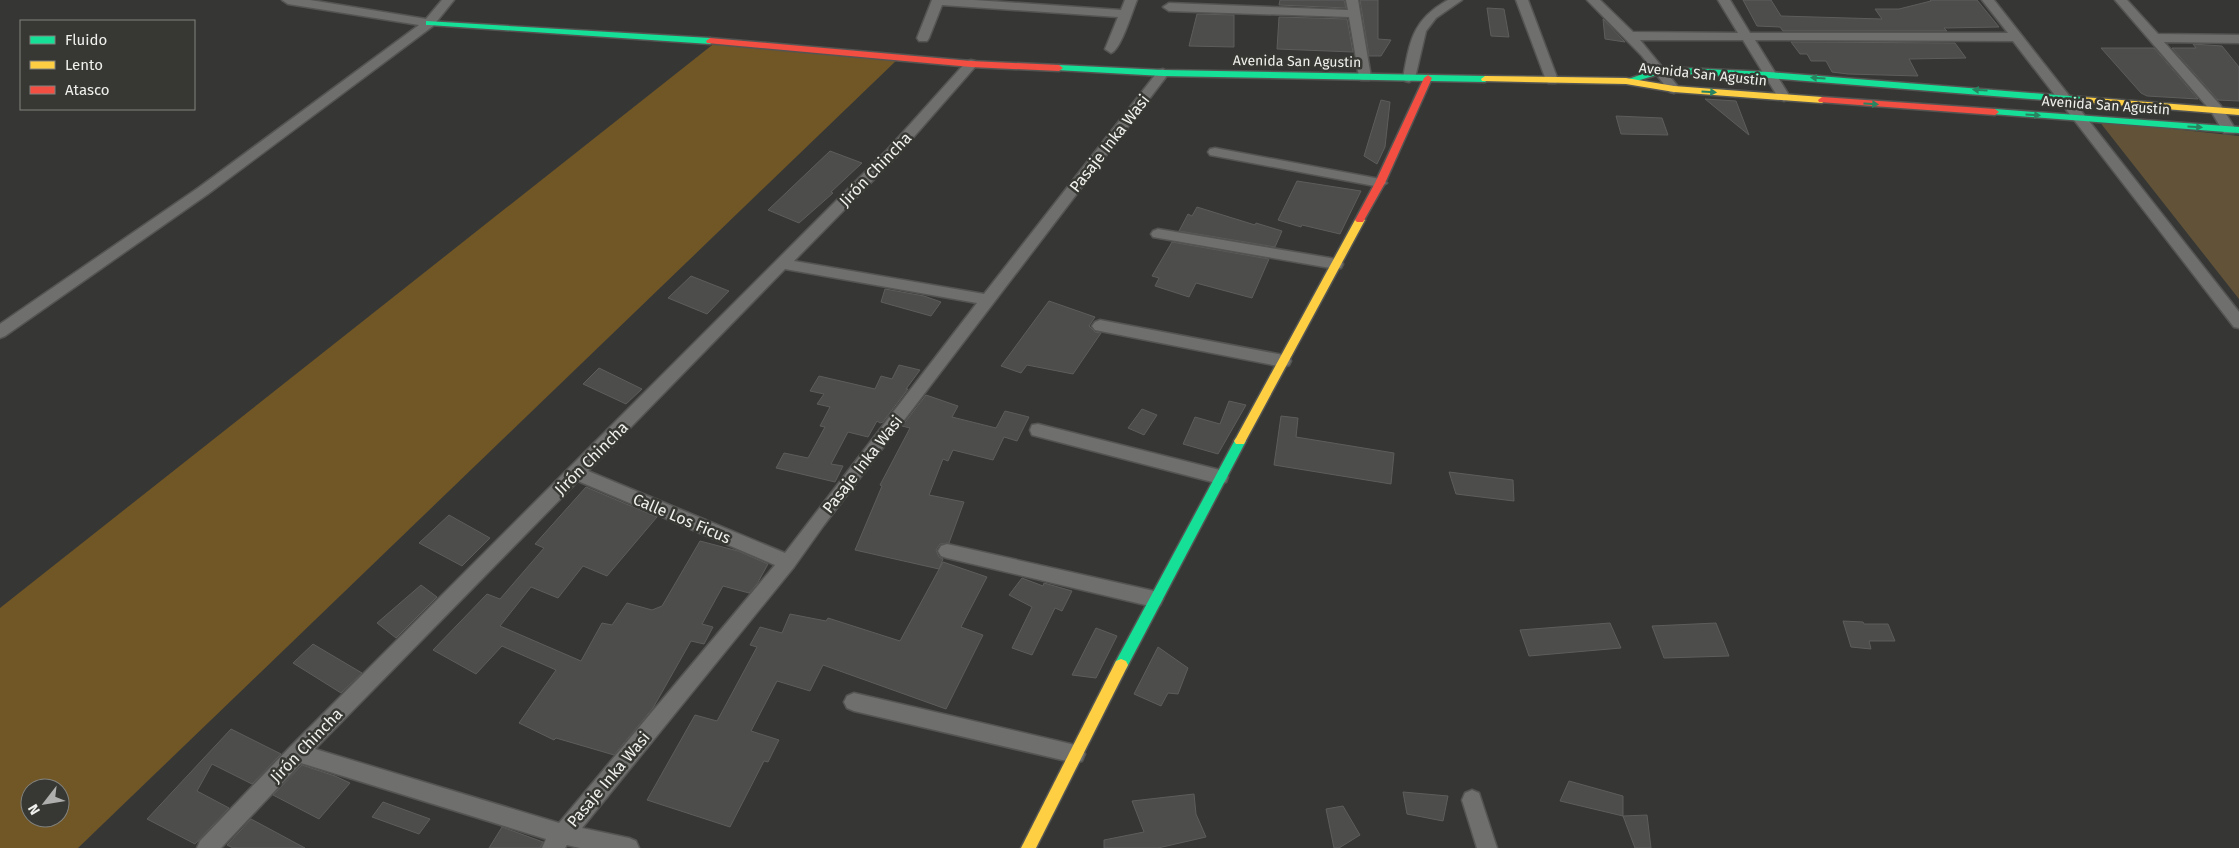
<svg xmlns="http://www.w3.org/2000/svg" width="2239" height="848" font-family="'Fira Sans',sans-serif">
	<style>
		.green { fill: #625338 }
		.forest { fill: #715626; fill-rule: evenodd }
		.building { fill: #4d4d4c; stroke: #5d5e5c }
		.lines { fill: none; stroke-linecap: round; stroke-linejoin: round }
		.street-casing { stroke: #545553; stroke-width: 3 }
		.fast-casing { stroke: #545553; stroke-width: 3 }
		.slow-casing { stroke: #545553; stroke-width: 3 }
		.jam-casing { stroke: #545553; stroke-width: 3 }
		.street { fill: #6f6f6e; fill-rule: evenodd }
		.fast { fill: #16e098; fill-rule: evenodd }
		.slow { fill: #ffcf43; fill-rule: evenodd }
		.jam { fill: #f24e42; fill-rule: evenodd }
		.oneway { fill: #288461 }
		.labels { text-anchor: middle; stroke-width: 5; stroke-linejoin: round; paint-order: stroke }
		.far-street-label { font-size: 14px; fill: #f0f1ee; stroke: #373834 }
		.street-label { font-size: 16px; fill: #f0f1ee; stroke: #373834 }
	</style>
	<rect width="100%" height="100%" fill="#363735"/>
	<!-- green -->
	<path class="green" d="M 2099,121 L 2239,136 L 2239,299 Z"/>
	<!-- forest -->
	<path class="forest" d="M 716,42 L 900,57 L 78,848 L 0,848 L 0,608 ZM 30,788 L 60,788 L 60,818 L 30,818 Z"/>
	<!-- building -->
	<g class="building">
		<path d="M 1280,0 L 1344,0 L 1346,8 L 1279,5 Z"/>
		<path d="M 1360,0 L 1378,0 L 1378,39 L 1391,40 L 1381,56 L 1369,56 Z"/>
		<path d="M 1743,0 L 1771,0 L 1781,16 L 1882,19 L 1875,9 L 1899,9 L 1931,1 L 1930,0 L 1977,0 L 1999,27 L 1944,28 L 1947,31 L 1783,31 L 1780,27 L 1757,26 Z"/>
		<path d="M 1487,8 L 1504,9 L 1509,37 L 1491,36 Z"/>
		<path d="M 1197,14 L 1234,15 L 1234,47 L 1189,46 Z"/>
		<path d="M 1279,17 L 1347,19 L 1353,52 L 1277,49 Z"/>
		<path d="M 1603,19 L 1625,42 L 1605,39 Z"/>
		<path d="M 1791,42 L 1955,43 L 1966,58 L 1909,59 L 1918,76 L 1848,74 L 1832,72 L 1826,61 L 1811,61 L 1807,54 L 1800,54 Z"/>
		<path d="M 2193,44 L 2222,46 L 2239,67 L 2239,101 L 2218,100 L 2172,48 L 2196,48 Z"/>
		<path d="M 2101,48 L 2154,48 L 2198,99 L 2147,96 L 2141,93 Z"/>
		<path d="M 1705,99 L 1736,101 L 1749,135 Z"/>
		<path d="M 1381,100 L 1390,102 L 1385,147 L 1377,164 L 1364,156 Z"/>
		<path d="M 1616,116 L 1662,118 L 1668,135 L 1621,134 Z"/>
		<path d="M 830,151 L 862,163 L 831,192 L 833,193 L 799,223 L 768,210 Z"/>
		<path d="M 1297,181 L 1361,191 L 1340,234 L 1302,225 L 1301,227 L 1278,220 Z"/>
		<path d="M 1197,207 L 1255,225 L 1256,223 L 1282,231 L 1275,247 L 1179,231 L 1188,214 L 1192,216 Z"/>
		<path d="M 1172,242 L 1269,259 L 1252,298 L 1196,283 L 1189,297 L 1155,286 L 1159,278 L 1152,276 Z"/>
		<path d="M 691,276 L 729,291 L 707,314 L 668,298 Z"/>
		<path d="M 885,289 L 924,296 L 941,302 L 931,316 L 881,302 Z"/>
		<path d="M 1049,301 L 1095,317 L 1089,326 L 1095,332 L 1101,333 L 1073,374 L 1027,365 L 1021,373 L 1001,366 Z"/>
		<path d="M 899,365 L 920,370 L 906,389 L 908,389 L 883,422 L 880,423 L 877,421 L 868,437 L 848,432 L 831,464 L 843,466 L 835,482 L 776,468 L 784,453 L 808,458 L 825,427 L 820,426 L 830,407 L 817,404 L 824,394 L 810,391 L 819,376 L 875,389 L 881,376 L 892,379 Z"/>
		<path d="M 599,368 L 642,389 L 626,404 L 583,384 Z"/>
		<path d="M 926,395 L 958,406 L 952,417 L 996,428 L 1005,411 L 1029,417 L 1017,441 L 1004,437 L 993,460 L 953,450 L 948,461 L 943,459 L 929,495 L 964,502 L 949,543 L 940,544 L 936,550 L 939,557 L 943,559 L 939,569 L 855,550 L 882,486 L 880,485 L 910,428 L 902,426 Z"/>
		<path d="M 1229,401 L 1246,405 L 1218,454 L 1183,444 L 1195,417 L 1220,424 Z"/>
		<path d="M 1142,409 L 1157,415 L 1144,435 L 1128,428 Z"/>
		<path d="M 1281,416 L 1298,418 L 1296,437 L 1394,453 L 1391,484 L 1274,465 Z"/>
		<path d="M 1449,472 L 1513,480 L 1514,501 L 1456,494 Z"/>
		<path d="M 586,487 L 657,517 L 607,576 L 583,566 L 558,598 L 531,587 L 500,626 L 581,661 L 602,623 L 612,625 L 627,603 L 652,610 L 662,606 L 700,541 L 738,551 L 768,564 L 757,584 L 749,593 L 723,586 L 702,624 L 713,627 L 704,644 L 691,641 L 653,708 L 614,755 L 556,738 L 554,740 L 519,723 L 556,670 L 502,646 L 476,674 L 433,650 L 487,594 L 500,599 L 544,548 L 535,544 Z"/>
		<path d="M 449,515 L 490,538 L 462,566 L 419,543 Z"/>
		<path d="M 943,562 L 987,577 L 961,627 L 983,635 L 946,709 L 823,665 L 810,691 L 777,681 L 751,731 L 779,740 L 768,762 L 764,761 L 730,827 L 647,800 L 695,715 L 717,721 L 757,647 L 750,645 L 760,627 L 782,633 L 790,614 L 826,621 L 828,618 L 900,641 Z"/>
		<path d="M 1022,578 L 1043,586 L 1044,583 L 1072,591 L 1062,611 L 1055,608 L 1032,655 L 1012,648 L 1032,607 L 1009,595 Z"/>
		<path d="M 421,585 L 437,597 L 396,638 L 377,623 Z"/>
		<path d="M 1843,621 L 1863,622 L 1864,624 L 1888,624 L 1895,641 L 1869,641 L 1871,649 L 1851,647 Z"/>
		<path d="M 1610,623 L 1621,648 L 1529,656 L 1520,630 Z"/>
		<path d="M 1716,623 L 1729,656 L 1664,658 L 1652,626 Z"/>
		<path d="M 1096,628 L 1117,636 L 1096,678 L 1072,675 Z"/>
		<path d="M 313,644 L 362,673 L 341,693 L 293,663 Z"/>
		<path d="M 1158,647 L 1188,668 L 1178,694 L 1168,693 L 1161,706 L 1134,694 Z"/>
		<path d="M 231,729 L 281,754 L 252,784 L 212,764 L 197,791 L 229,808 L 195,844 L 147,819 Z"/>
		<path d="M 302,765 L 335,776 L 350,783 L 319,819 L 273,795 Z"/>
		<path d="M 1569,781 L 1623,796 L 1623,816 L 1560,801 Z"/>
		<path d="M 1403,792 L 1448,796 L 1443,821 L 1407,814 Z"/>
		<path d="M 1194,794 L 1196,814 L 1206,837 L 1158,848 L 1104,848 L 1104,840 L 1144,832 L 1132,801 Z"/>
		<path d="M 383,802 L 430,819 L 419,834 L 372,817 Z"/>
		<path d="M 1343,806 L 1360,835 L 1339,848 L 1334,848 L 1326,809 Z"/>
		<path d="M 1647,815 L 1651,848 L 1635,848 L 1623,816 Z"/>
		<path d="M 251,819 L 305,848 L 233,848 L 227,845 Z"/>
		<path d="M 502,827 L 543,842 L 540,848 L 489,848 Z"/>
	</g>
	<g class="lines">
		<!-- street casing -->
		<g class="street-casing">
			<g id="street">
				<path d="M 282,0 L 310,0 L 426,19 L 442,0 L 454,0 L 433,26 L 208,194 L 5,336 L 0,338 L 0,324 L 198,188 L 419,25 L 288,4 Z"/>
				<path d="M 932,0 L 974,0 L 1121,10 L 1125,0 L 1137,0 C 1133,9 1121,50 1111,53 L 1105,49 L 1118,17 L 942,5 L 929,38 L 927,41 L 919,41 L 917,38 Z"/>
				<path d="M 1346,0 L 1358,0 L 1371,77 L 1369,80 L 1361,80 L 1359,77 L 1349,17 L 1169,11 L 1163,7 L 1169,3 L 1348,10 Z"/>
				<path d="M 1448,0 L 1462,0 L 1436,18 L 1426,31 L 1415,78 L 1409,82 L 1405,81 L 1403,78 C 1410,41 1412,20 1448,0 Z"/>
				<path d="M 1516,0 L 1528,0 L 1558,80 L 1556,83 L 1548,83 L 1546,80 Z"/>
				<path d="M 1587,0 L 1600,0 L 1633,32 L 1738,33 L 1718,0 L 1730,0 L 1750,33 L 2008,33 L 1982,0 L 1994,0 L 2239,312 L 2239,328 L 2234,327 L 2013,41 L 1755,40 L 1790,97 L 1784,101 L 1778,97 L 1743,40 L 1640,40 L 1680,89 L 1674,93 L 1670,92 L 1642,56 Z"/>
				<path d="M 2115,0 L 2127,0 L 2158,34 L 2239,35 L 2239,43 L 2164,42 L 2221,106 L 2236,130 L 2234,133 L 2224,133 L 2211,111 Z"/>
				<path d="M 971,60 L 975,61 L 977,64 L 975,67 L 897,156 L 794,261 L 984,294 L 1159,70 L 1163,69 L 1169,73 L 824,525 L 794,567 L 582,828 L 629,838 L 636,841 L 639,848 L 580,848 L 567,845 L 565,848 L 542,848 L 546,839 L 301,763 L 221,848 L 197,848 L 200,841 L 291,746 L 887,150 L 967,61 ZM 785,269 L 977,303 L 785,553 L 588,471 ZM 578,481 L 775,565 L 559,823 L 315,749 Z"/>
				<path d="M 1215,148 L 1380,179 L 1387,183 L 1380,187 L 1210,155 L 1208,152 L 1210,149 Z"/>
				<path d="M 1158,229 L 1336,259 L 1341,260 L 1343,264 L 1341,268 L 1336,269 L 1153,237 L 1151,234 L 1153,231 Z"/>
				<path d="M 1100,320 L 1283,355 L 1289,357 L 1291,361 L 1289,365 L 1283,367 L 1095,330 L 1092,326 L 1095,322 Z"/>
				<path d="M 1038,424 L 1220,470 L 1226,472 L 1228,477 L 1226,482 L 1220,484 L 1032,435 L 1030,430 L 1032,425 Z"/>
				<path d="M 947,544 L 1154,591 L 1160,593 L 1163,599 L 1160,605 L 1154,607 L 947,558 L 941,556 L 938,551 L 941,546 Z"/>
				<path d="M 854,693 L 1075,745 L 1082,747 L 1085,754 L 1082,761 L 1075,763 L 854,711 L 847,708 L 844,702 L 847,696 Z"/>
				<path d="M 1472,790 L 1479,793 L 1497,848 L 1477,848 L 1462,800 L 1465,793 Z"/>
			</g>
		</g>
		<!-- fast casing -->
		<g class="fast-casing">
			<g id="fast">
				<path d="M 426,21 L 710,38 L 714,41 L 710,44 L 429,25 L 426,25 Z"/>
				<path d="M 1059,65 L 1163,70 L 1485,76 L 1489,79 L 1485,82 L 1163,76 L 1056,70 L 1056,66 Z"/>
				<path d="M 1662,67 L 1769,72 L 2082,97 L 2086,100 L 2082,103 L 1769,78 L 1663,73 L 1630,83 L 1626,80 Z"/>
				<path d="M 1995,109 L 2239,127 L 2239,133 L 1992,114 L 1991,112 Z"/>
				<path d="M 1240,437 L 1244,438 L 1246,441 L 1126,669 L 1121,671 L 1116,669 L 1114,665 L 1116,661 L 1236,438 Z"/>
			</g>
		</g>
		<!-- slow casing -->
		<g class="slow-casing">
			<g id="slow">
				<path d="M 1485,76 L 1626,78 L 1674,86 L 1822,97 L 1826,100 L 1822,103 L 1674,92 L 1626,84 L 1482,81 L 1481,79 Z"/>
				<path d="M 2082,97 L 2239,109 L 2239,115 L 2079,102 L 2078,100 Z"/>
				<path d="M 1360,217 L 1365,220 L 1244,444 L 1236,444 L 1234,441 L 1236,438 L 1355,220 Z"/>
				<path d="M 1121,659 L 1126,661 L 1128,665 L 1036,848 L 1021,848 L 1116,661 Z"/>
			</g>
		</g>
		<!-- jam casing -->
		<g class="jam-casing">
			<g id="jam">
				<path d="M 710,38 L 971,61 L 1059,65 L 1063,68 L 1059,71 L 971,67 L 707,43 L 706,41 Z"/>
				<path d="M 1428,75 L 1432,78 L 1385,183 L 1363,222 L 1357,222 L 1355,220 L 1375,183 L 1424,78 Z"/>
				<path d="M 1822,97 L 1995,109 L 1999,112 L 1995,115 L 1819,102 L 1818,100 Z"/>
			</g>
		</g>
		<!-- street -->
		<use href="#street" class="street"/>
		<!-- fast -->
		<use href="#fast" class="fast"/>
		<!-- slow -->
		<use href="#slow" class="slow"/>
		<!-- jam -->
		<use href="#jam" class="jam"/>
	</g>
	<!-- one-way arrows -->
	<defs><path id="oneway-solid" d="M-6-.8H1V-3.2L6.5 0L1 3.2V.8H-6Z" transform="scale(1.25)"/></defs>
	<g class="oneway">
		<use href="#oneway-solid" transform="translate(1818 78) rotate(-176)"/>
		<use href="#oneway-solid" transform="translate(1980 90) rotate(-176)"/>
		<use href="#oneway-solid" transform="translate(1709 92) rotate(4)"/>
		<use href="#oneway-solid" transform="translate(1871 104) rotate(4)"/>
		<use href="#oneway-solid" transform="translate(2033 115) rotate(4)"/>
		<use href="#oneway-solid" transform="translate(2195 127) rotate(4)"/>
	</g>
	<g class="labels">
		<!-- far-street labels -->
		<g class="far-street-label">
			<text transform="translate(1297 61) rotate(1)" y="5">Avenida San Agustin</text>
			<text transform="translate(1703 74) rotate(6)" y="5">Avenida San Agustin</text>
			<text transform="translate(2106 105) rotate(4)" y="5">Avenida San Agustin</text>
		</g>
		<!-- street labels -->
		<g class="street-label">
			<text transform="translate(1109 143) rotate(-52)" y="6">Pasaje Inka Wasi</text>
			<text transform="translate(875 169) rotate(-46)" y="6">Jirón Chincha</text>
			<text transform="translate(591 458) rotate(-45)" y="6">Jirón Chincha</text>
			<text transform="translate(862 464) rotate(-52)" y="6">Pasaje Inka Wasi</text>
			<text transform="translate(682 518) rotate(23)" y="6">Calle Los Ficus</text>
			<text transform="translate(306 745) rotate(-46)" y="6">Jirón Chincha</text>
			<text transform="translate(608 779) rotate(-50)" y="6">Pasaje Inka Wasi</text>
		</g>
	</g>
	<!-- legend -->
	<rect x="20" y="20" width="175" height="90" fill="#373834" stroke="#81827e"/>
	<rect x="30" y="36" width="25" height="8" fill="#16e098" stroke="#81827e"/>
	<text x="65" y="45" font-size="15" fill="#f0f1ee">Fluido</text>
	<rect x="30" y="61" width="25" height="8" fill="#ffcf43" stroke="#81827e"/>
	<text x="65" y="70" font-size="15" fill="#f0f1ee">Lento</text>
	<rect x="30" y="86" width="25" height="8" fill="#f24e42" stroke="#81827e"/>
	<text x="65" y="95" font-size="15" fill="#f0f1ee">Atasco</text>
	<!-- north arrow -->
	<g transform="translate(45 803) rotate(239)"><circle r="24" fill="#373834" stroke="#81827e"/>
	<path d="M0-4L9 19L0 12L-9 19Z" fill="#afb0ad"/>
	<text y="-8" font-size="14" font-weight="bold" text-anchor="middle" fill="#f0f1ee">N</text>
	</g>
</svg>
